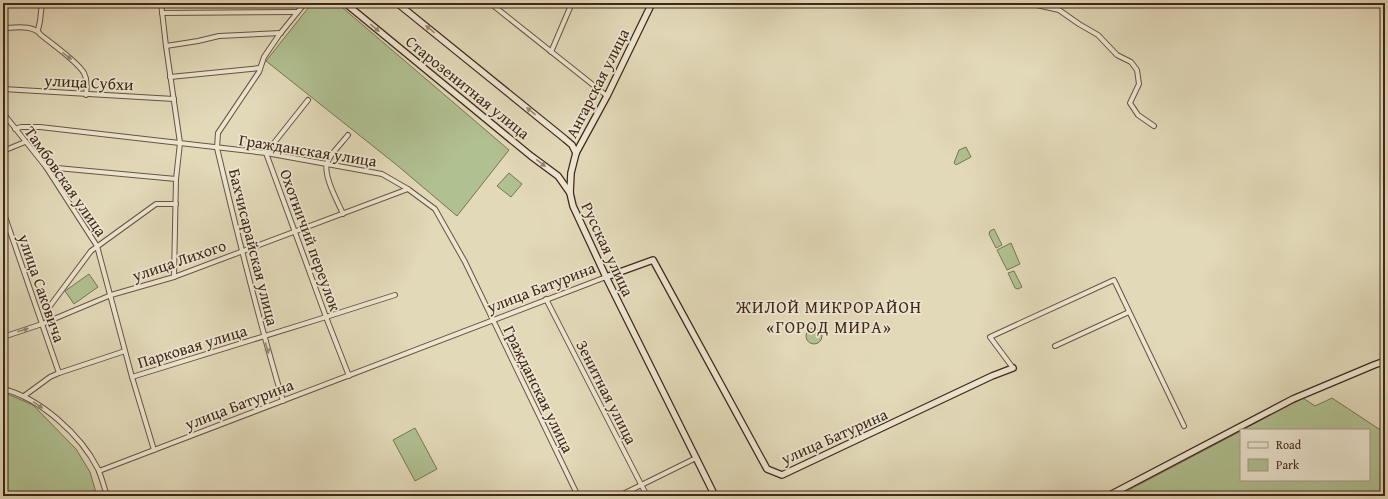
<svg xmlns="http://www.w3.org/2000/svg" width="1388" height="499" font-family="'Gentium Book Plus',serif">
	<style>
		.green { fill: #b0c091; stroke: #787454 }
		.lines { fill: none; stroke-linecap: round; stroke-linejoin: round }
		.street-casing { stroke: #685440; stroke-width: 6 }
		.secondary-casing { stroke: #402718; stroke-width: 8 }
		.street { stroke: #ece6d1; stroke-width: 4 }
		.secondary { stroke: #ece6d1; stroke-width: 5.5 }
		.oneway { fill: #968674 }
		.labels { text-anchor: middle; stroke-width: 3.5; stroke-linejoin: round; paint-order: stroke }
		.street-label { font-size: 16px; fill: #402718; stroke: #ece6d1 }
		.neighbourhood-label { font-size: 17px; letter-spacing: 1px; fill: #402718; stroke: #ece6d1 }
	</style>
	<rect width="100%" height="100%" fill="#e2d9b8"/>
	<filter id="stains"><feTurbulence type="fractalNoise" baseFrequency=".005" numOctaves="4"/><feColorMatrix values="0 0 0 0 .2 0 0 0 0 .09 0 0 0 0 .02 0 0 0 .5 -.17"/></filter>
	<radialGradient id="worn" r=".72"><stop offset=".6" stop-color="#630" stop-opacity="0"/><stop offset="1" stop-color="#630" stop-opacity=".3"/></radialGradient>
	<!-- green -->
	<g class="green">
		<path d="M 312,3 L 337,3 L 509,150 L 457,216 L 398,166 L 266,61 Z"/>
		<path d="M 966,147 L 971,157 L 956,165 L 954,163 L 959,150 Z"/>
		<path d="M 509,173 L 522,184 L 511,197 L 497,186 Z"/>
		<path d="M 994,229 L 1002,245 L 996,248 L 989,234 L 990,231 Z"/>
		<path d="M 1011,243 L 1020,264 L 1007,270 L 997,250 Z"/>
		<path d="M 1014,271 L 1022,287 L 1018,289 L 1015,288 L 1008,273 Z"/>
		<path d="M 89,274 L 98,287 L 74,304 L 65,291 Z"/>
		<circle cx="814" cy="336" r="8"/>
		<path d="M 3,392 L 33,405 L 76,449 L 90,472 L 97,496 L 3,496 Z"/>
		<path d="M 1303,398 L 1315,406 L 1332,398 L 1385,433 L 1385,496 L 1130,496 L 1127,491 L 1241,431 L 1241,480 L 1369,480 L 1369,430 L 1242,430 Z"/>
		<path d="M 415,428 L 437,469 L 415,481 L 393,440 Z"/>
	</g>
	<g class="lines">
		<!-- street casing -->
		<g class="street-casing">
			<g id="street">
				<path d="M 161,3 L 166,46 L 180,143 L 176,179 L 174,277"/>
				<path d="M 490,3 L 607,96"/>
				<path d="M 1028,3 L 1059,10 L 1079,24 L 1098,35 L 1117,55 L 1131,62 L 1137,70 L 1139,84 L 1130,103 L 1138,115 L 1154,126"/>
				<path d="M 162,13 L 297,12"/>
				<path d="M 3,28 C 14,28 33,24 41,35 C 51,43 78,62 84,73 C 87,79 87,88 86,95"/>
				<path d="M 38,30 L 40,21 L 42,3"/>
				<path d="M 166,46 L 198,41 L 219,36 L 281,33"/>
				<path d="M 551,52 L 572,3"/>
				<path d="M 170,77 L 260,68"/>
				<path d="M 3,89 L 174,99"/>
				<path d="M 308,100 L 266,153 L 326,317 L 349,376"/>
				<path d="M 3,113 L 46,167 L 97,246 L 132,377 L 154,450"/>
				<path d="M 15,129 L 21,127 L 40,127 L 266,153 L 382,174 L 408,189 L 435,209 L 465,262 L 578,496"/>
				<path d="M 3,151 L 25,142"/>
				<path d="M 46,167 L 176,179"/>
				<path d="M 3,211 L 59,373"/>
				<path d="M 343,214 C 338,202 323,176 327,163 C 331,153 341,144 348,135"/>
				<path d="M 546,299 L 647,496"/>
				<path d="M 50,306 L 91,251 L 156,204 L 176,204"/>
				<path d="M 3,337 L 42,324 L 111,295 L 174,277 L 408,189"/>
				<path d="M 1055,346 L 1129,312"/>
				<path d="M 1013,368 L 990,337 L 1114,280 L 1184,426"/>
				<path d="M 132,377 L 326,317 L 395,295"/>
				<path d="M 3,389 C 40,398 81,435 98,469 C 102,478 104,487 107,496"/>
				<path d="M 24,396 L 50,377 L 59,373 L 125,351"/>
				<path d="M 283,401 C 258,317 237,233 217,148 L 218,133 L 259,72 L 264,57 L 279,35 L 305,3"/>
				<path d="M 99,471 L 606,277"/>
				<path d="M 619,496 L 696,458"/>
			</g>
		</g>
		<!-- secondary casing -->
		<g class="secondary-casing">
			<g id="secondary">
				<path d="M 345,3 L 531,156 L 558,176 L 570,193"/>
				<path d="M 397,3 L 565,139 L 572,145 L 576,153"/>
				<path d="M 652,3 L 607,96 L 576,153 L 571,173 L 570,193 L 573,206 L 606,277 L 715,496"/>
				<path d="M 606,277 L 653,260 L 767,469 L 782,475 L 992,376 L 1013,368"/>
				<path d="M 1108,496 L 1293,399 L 1374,365 L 1385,361"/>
			</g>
		</g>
		<!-- street -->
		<use href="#street" class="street"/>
		<!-- secondary -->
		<use href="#secondary" class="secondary"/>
	</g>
	<!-- one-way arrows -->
	<defs><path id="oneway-solid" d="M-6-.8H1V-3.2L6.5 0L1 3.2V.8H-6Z"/></defs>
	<g class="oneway">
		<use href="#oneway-solid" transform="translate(375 28) rotate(39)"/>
		<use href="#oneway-solid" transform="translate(430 29) rotate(-141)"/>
		<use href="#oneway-solid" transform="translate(67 56) rotate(38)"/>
		<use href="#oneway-solid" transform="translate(531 111) rotate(-141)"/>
		<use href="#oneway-solid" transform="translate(541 163) rotate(37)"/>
		<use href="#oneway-solid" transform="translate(23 330) rotate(-18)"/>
		<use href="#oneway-solid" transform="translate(267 348) rotate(73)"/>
		<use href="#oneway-solid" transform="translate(38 405) rotate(35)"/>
	</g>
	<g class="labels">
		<!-- street labels -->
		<g class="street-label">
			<text transform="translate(89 82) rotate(3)" y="6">улица Субхи</text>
			<text transform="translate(597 83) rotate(-63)" y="6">Ангарская улица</text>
			<text transform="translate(468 87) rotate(39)" y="6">Старозенитная улица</text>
			<text transform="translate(308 150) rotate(9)" y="6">Гражданская улица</text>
			<text transform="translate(66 181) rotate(55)" y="6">Тамбовская улица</text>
			<text transform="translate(311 240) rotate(70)" y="6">Охотничий переулок</text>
			<text transform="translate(254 247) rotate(76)" y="6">Бахчисарайская улица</text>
			<text transform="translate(608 249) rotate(65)" y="6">Русская улица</text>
			<text transform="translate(179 260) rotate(-19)" y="6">улица Лихого</text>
			<text transform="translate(541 287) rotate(-21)" y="6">улица Батурина</text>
			<text transform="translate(42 288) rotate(71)" y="6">улица Саковича</text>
			<text transform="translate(192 346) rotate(-17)" y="6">Парковая улица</text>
			<text transform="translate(539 389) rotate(64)" y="6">Гражданская улица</text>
			<text transform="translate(607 392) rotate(63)" y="6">Зенитная улица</text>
			<text transform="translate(239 404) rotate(-21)" y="6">улица Батурина</text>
			<text transform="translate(834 436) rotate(-24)" y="6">улица Батурина</text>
		</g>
		<!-- neighbourhood labels -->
		<g class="neighbourhood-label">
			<text x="829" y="313">ЖИЛОЙ МИКРОРАЙОН<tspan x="829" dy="20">«ГОРОД МИРА»</tspan></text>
		</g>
	</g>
	<!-- margin -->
	<rect width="1388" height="499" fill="none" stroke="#e2d9b8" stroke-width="16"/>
	<rect x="4" y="4" width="1380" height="491" fill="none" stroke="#402718" stroke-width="2"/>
	<rect x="8" y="8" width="1372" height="483" fill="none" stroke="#402718"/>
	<!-- legend -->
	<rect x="1240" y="429" width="130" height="52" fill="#ece6d1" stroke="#a79a87"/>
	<rect x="1248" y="442" width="20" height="6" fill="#ece6d1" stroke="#a79a87"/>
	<text x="1276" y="449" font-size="12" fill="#402718">Road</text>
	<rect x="1248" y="459" width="20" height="12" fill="#b0c091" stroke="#a79a87"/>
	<text x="1276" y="469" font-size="12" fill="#402718">Park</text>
	<rect width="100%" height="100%" filter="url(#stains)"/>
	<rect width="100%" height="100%" fill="url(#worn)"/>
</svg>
